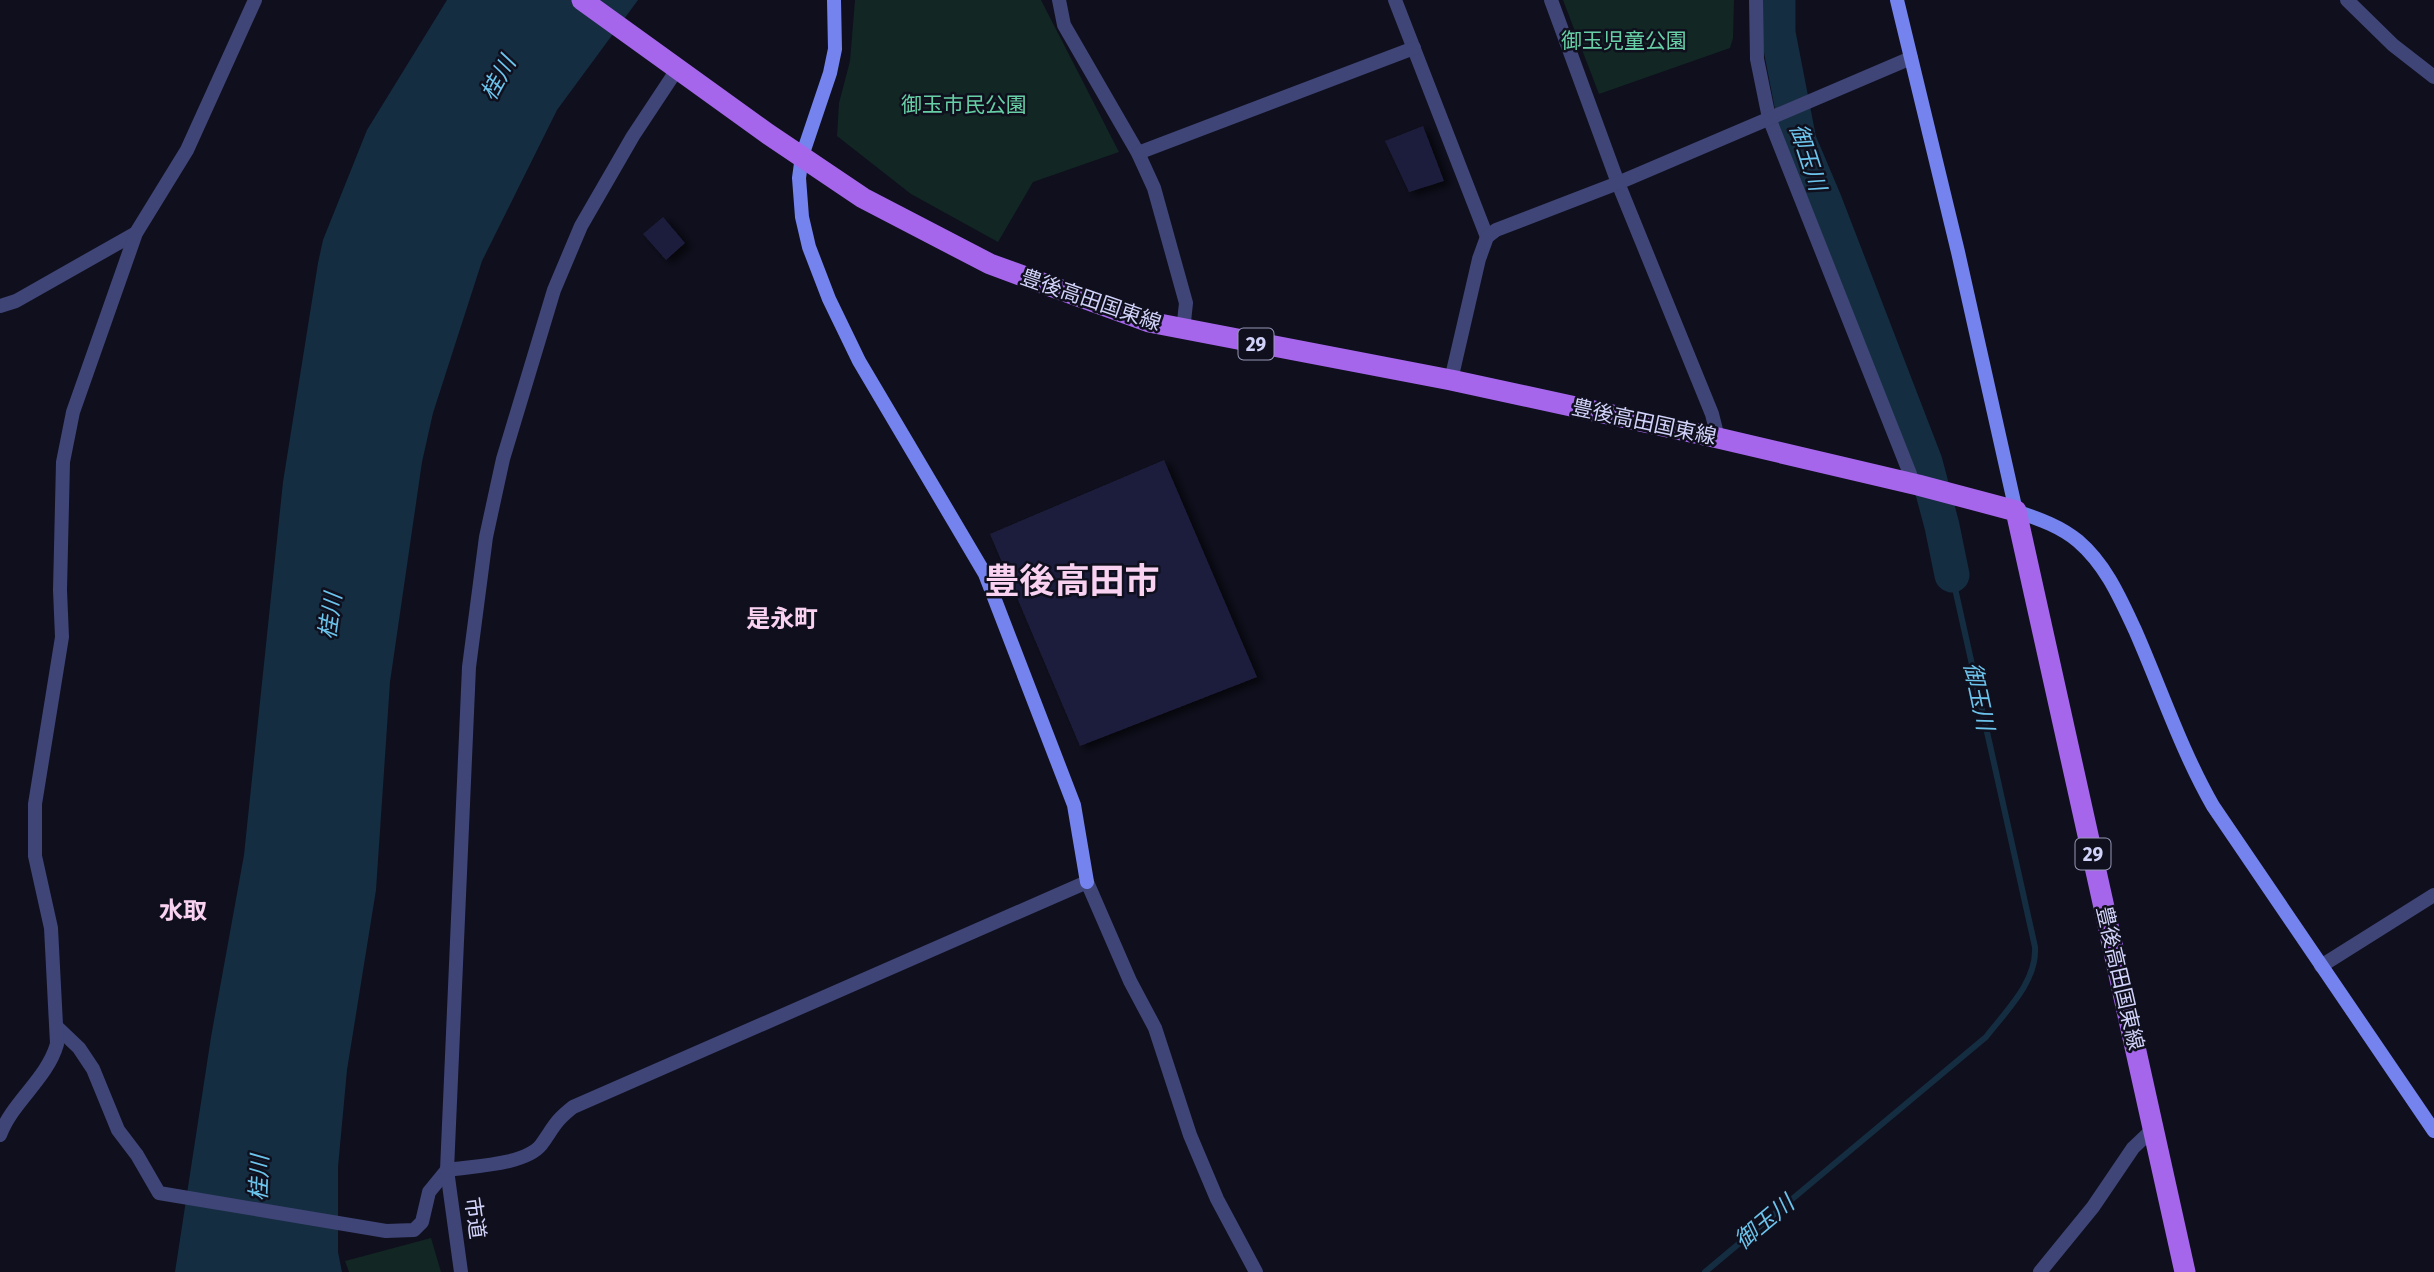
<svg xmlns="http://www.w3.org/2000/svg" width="2434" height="1272" font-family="'Fira Sans','Noto Sans JP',sans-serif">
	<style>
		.green { fill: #122623 }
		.water { fill: #152d41 }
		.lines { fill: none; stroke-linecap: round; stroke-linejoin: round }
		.stream { stroke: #152d41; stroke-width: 6 }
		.river { stroke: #152d41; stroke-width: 35 }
		.building { fill: #1f1d3c; filter: url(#shadow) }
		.street { stroke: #3f4576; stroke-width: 14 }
		.secondary { stroke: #7483ed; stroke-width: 14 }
		.primary { stroke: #a566eb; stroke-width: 21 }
		.labels { text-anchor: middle; stroke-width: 5; stroke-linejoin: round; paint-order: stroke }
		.shield { fill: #0f0f1d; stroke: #9798b7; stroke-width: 2 }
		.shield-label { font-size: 19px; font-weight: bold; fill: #d1d2f9 }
		.park-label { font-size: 21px; fill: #67cfa5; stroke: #0f0f1d }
		.street-label { font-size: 21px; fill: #d1d2f9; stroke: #0f0f1d }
		.water-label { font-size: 23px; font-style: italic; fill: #6cc4ec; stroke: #0f0f1d }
		.quarter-label { font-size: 24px; font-weight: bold; fill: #f9d2f1; stroke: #0f0f1d }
		.town-label { font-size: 35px; font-weight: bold; fill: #f9d2f1; stroke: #0f0f1d }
	</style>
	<defs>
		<filter id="shadow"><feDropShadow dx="6" dy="3.5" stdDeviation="3.5" flood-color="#0009"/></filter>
	</defs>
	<rect width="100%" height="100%" fill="#0f0f1d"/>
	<!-- green -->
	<g class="green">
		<path d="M 855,0 L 1041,0 L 1119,152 L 1033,182 L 998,242 L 911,194 L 837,136 L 839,103 L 850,61 Z"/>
		<path d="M 1563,0 L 1734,0 L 1733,38 L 1730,48 L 1599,94 Z"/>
		<path d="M 431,1238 L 441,1272 L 349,1272 L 345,1261 Z"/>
	</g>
	<!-- water -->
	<path class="water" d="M 447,0 L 638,0 L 557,110 L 482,261 L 433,413 L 422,462 L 390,682 L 376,890 L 347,1070 L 338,1167 L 338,1252 L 342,1272 L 175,1272 L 211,1037 L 244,855 L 283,482 L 318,263 L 323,240 L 367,130 Z"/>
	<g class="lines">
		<!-- stream -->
		<path class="stream" d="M 1705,1272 L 1986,1037 C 2006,1011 2037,982 2035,947 L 1952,575"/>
		<!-- river -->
		<path class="river" d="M 1778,0 L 1778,33 L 1799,141 L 1824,200 L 1925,462 L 1942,526 L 1952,575"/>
	</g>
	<!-- building -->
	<g class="building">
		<path d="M 1423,126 L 1444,181 L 1409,192 L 1385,141 Z"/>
		<path d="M 663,217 L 685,243 L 666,260 L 643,234 Z"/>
		<path d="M 1164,460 L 1257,677 L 1080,746 L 990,534 Z"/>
	</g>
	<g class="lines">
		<!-- street -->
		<g class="street">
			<path d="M 1059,0 L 1064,25 L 1138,153 L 1154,188 L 1186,303 L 1183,331"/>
			<path d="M 1395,0 L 1487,237"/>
			<path d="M 1551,0 L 1618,183 L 1712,414 L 1718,438"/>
			<path d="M 1756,0 L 1757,59 L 1769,118 L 1914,484"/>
			<path d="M 2347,0 L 2393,45 L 2434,77"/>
			<path d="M 1138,153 L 1414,48"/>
			<path d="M 0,306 L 16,301 L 136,233"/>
			<path d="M 1451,380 L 1479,259 L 1487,237 L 1496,230 L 1618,183 L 1911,58"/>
			<path d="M 2321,966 L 2434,895"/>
			<path d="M 58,1028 L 79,1048 L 93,1069 L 118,1130 L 137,1155 L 159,1193 L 386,1231 L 414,1230 L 422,1222 L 429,1192 L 447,1170 C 472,1166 525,1165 541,1145 C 554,1127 554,1122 573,1107 L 1087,882 L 1130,981 L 1155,1028 L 1190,1135 L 1217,1199 L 1256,1272"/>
			<path d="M 0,1135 C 13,1101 47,1079 57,1044 L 51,928 L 35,856 L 35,804 L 62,637 L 60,590 L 63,462 L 73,412 L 136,233 L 187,150 L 255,0"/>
			<path d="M 461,1272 L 447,1170 L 469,667 L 486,537 L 503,459 L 554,290 L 581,226 L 633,136 L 678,68"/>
			<path d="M 2040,1272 L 2093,1207 L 2133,1148 L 2154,1128"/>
		</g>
		<!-- secondary -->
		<g class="secondary">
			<path d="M 834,0 L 835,49 L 830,73 L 802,156 L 799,178 L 802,217 L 809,247 L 829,299 L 859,361 L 985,574 L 1074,805 L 1087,882"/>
			<path d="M 1897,0 L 1958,252 L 2016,511 C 2039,519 2060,526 2078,541 C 2106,565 2120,598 2135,630 C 2161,689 2181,750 2213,806 L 2434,1131"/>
		</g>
		<!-- primary -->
		<path class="primary" d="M 582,0 L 768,134 L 863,198 L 990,264 L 1149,322 L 1451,380 L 1718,438 L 1918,485 L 2016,511 L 2185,1272"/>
	</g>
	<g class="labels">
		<!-- shield labels -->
		<g class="shield">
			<rect x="1238.5" y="328.5" width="35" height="31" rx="5"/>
			<rect x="2075.5" y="838.5" width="35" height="31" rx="5"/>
		</g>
		<g class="shield-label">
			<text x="1256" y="351">29</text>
			<text x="2093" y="861">29</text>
		</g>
		<!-- park labels -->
		<g class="park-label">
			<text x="1624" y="48">御玉児童公園</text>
			<text x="964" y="112">御玉市民公園</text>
		</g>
		<!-- street labels -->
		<g class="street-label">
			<text transform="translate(1091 300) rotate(19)" y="7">豊後高田国東線</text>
			<text transform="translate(1644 422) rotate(12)" y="7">豊後高田国東線</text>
			<text transform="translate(2120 978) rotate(77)" y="7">豊後高田国東線</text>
			<text transform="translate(475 1218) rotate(82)" y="7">市道</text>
		</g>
		<!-- water labels -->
		<g class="water-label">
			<text transform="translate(498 78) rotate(-61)" y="8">桂川</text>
			<text transform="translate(1808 157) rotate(72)" y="8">御玉川</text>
			<text transform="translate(330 616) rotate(-82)" y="8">桂川</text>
			<text transform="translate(1979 696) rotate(78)" y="8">御玉川</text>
			<text transform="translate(259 1178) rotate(-88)" y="8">桂川</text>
			<text transform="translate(1764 1222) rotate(-40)" y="8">御玉川</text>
		</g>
		<!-- quarter labels -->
		<g class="quarter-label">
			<text x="782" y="627">是永町</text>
			<text x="183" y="919">水取</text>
		</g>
		<!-- town labels -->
		<g class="town-label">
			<text x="1072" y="593">豊後高田市</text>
		</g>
	</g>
</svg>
